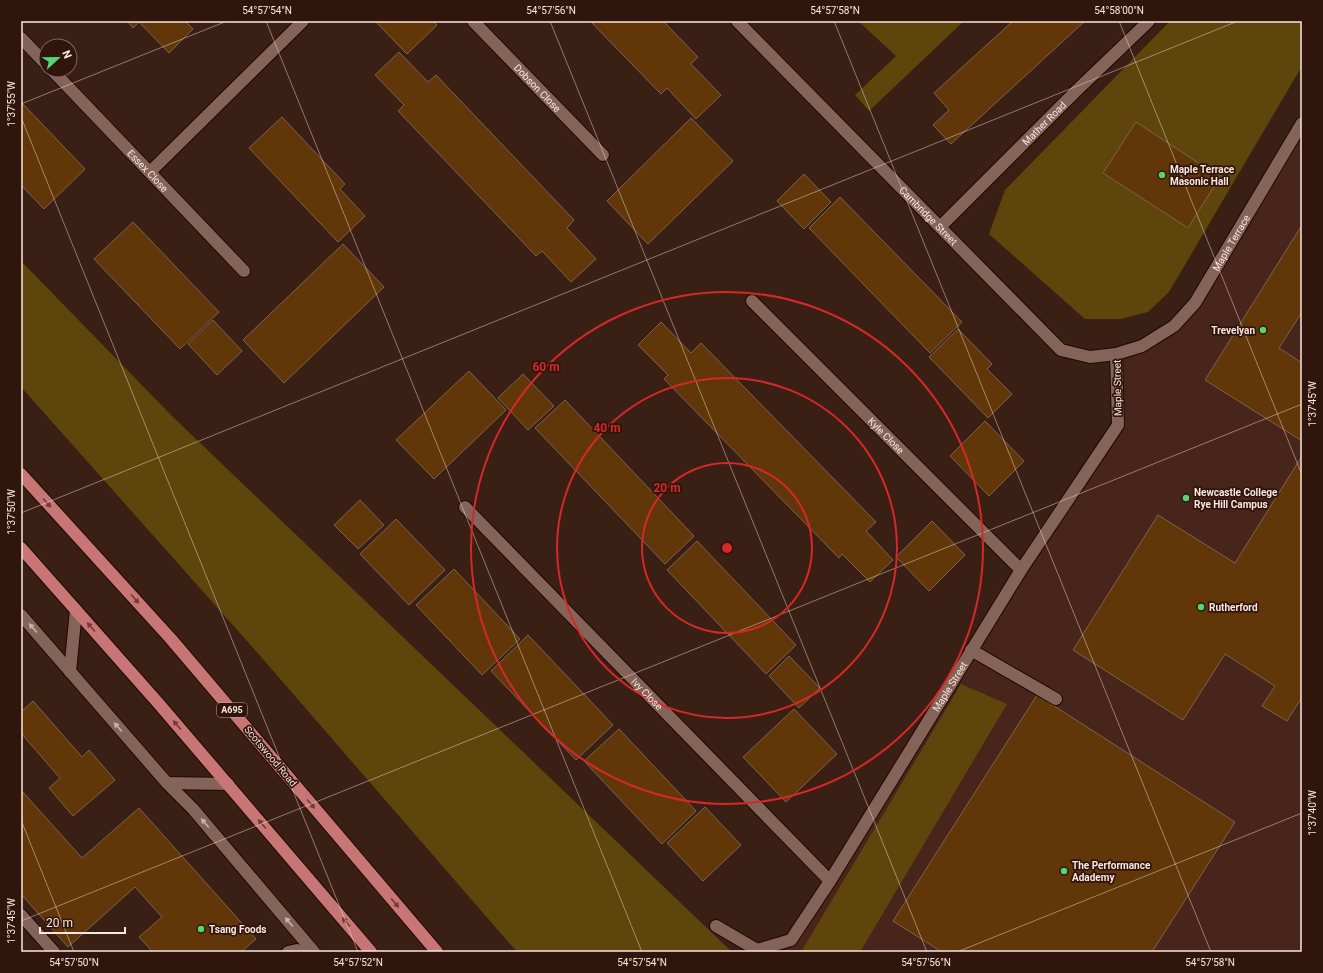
<svg xmlns="http://www.w3.org/2000/svg" width="1323" height="973" font-family="Roboto,sans-serif">
	<style>
		.built { fill: #48251a }
		.green { fill: #5d450c }
		.building { fill: #61370a; stroke: #7d634e }
		.lines { fill: none; stroke-linecap: round; stroke-linejoin: round }
		.minor-casing { stroke: #200702; stroke-width: 14 }
		.major-casing { stroke: #200702; stroke-width: 14 }
		.minor { stroke: #846358; stroke-width: 12 }
		.major { stroke: #c87675; stroke-width: 12 }
		.oneway { fill: #6d3c36 }
		.oneway2 { fill: #cbb2aa }
		.ticks { fill: none; stroke: #fae7e0; stroke-width: 1; stroke-opacity: 0.45 }
		.ring { fill: none; stroke: #d62828; stroke-width: 2 }
		.poi-dot { fill: #55d672; stroke: #30150c; stroke-width: 1.5 }
		.labels { text-anchor: middle; stroke-width: 3.5; stroke-linejoin: round; paint-order: stroke }
		.shield { fill: #30150c; stroke: #bda8a0; stroke-width: 1 }
		.shield-label { font-size: 9px; font-weight: bold; fill: #fae7e0 }
		.street-label { font-size: 10px; fill: #fae7e0; stroke: #30150c }
		.poi-label { font-size: 10px; font-weight: bold; fill: #fae7e0; stroke: #30150c; text-anchor: start }
		.centre { fill: #d62828; stroke: #30150c; stroke-width: 2 }
		.ring-label { font-size: 12px; text-anchor: middle; font-weight: bold; fill: #d62828; stroke: #30150c; stroke-width: 3.5; stroke-linejoin: round; paint-order: stroke }
		.neatline { fill: none; stroke: #fae7e0; stroke-width: 1.5 }
		.ticks-label { font-size: 10px; text-anchor: middle; fill: #fae7e0 }
	</style>
	<rect width="100%" height="100%" fill="#3a1f15"/>
	<!-- built -->
	<path class="built" d="M 1302,123 L 1302,952 L 783,952 L 830,881 L 1118,425 L 1116,354 L 1174,327 Z"/>
	<!-- green -->
	<g class="green">
		<path d="M 858,21 L 964,21 L 869,111 L 855,95 L 896,56 Z"/>
		<path d="M 1170,21 L 1302,21 L 1302,66 L 1169,292 L 1148,312 L 1121,319 L 1085,319 L 989,234 L 1005,190 Z"/>
		<path d="M 21,261 L 172,416 L 732,952 L 517,952 L 255,650 L 21,387 Z"/>
		<path d="M 961,684 L 1007,704 L 860,952 L 801,952 Z"/>
	</g>
	<!-- building -->
	<g class="building">
		<path d="M 127,21 L 185,21 L 193,29 L 169,53 L 139,22 L 133,28 Z"/>
		<path d="M 375,21 L 433,21 L 437,25 L 407,54 Z"/>
		<path d="M 590,21 L 663,21 L 698,57 L 691,64 L 721,95 L 696,119 L 667,88 L 661,94 Z"/>
		<path d="M 1013,21 L 1085,21 L 951,144 L 933,125 L 949,110 L 934,93 Z"/>
		<path d="M 399,52 L 428,82 L 436,75 L 574,220 L 567,228 L 596,259 L 571,282 L 542,251 L 536,256 L 398,111 L 404,105 L 375,75 Z"/>
		<path d="M 21,102 L 85,169 L 44,209 L 21,185 Z"/>
		<path d="M 282,117 L 345,184 L 340,189 L 365,216 L 338,242 L 249,148 Z"/>
		<path d="M 691,118 L 733,161 L 648,244 L 607,201 Z"/>
		<path d="M 1136,122 L 1220,177 L 1188,228 L 1103,173 Z"/>
		<path d="M 804,174 L 831,202 L 804,229 L 777,201 Z"/>
		<path d="M 840,197 L 962,322 L 930,353 L 809,228 Z"/>
		<path d="M 133,222 L 219,312 L 180,349 L 94,259 Z"/>
		<path d="M 1302,225 L 1302,312 L 1279,348 L 1302,363 L 1302,441 L 1205,380 Z"/>
		<path d="M 343,244 L 384,287 L 284,383 L 243,340 Z"/>
		<path d="M 213,320 L 242,351 L 217,375 L 188,344 Z"/>
		<path d="M 661,322 L 691,353 L 701,343 L 876,522 L 866,531 L 893,560 L 870,582 L 842,554 L 839,558 L 664,379 L 668,375 L 638,345 Z"/>
		<path d="M 958,329 L 992,364 L 987,369 L 1012,394 L 988,418 L 929,357 Z"/>
		<path d="M 469,371 L 506,410 L 434,479 L 396,440 Z"/>
		<path d="M 523,374 L 554,406 L 528,430 L 498,398 Z"/>
		<path d="M 565,400 L 694,536 L 665,564 L 535,428 Z"/>
		<path d="M 985,421 L 1024,461 L 989,496 L 950,456 Z"/>
		<path d="M 1302,456 L 1302,697 L 1287,721 L 1262,706 L 1275,686 L 1225,654 L 1183,720 L 1073,650 L 1158,515 L 1235,563 Z"/>
		<path d="M 360,500 L 384,525 L 358,549 L 334,525 Z"/>
		<path d="M 396,519 L 445,570 L 409,605 L 360,554 Z"/>
		<path d="M 932,521 L 965,555 L 929,591 L 896,557 Z"/>
		<path d="M 697,541 L 796,645 L 766,674 L 667,570 Z"/>
		<path d="M 454,569 L 520,639 L 482,675 L 416,605 Z"/>
		<path d="M 528,635 L 613,725 L 576,760 L 491,671 Z"/>
		<path d="M 789,656 L 820,688 L 799,708 L 769,676 Z"/>
		<path d="M 1037,695 L 1235,822 L 1152,952 L 942,952 L 893,921 Z"/>
		<path d="M 33,701 L 82,757 L 89,750 L 115,780 L 73,816 L 49,788 L 60,778 L 21,733 L 21,712 Z"/>
		<path d="M 794,709 L 837,754 L 786,802 L 743,757 Z"/>
		<path d="M 619,729 L 696,811 L 662,844 L 584,761 Z"/>
		<path d="M 21,790 L 82,858 L 139,808 L 256,939 L 241,952 L 153,952 L 139,937 L 162,917 L 135,887 L 68,947 L 21,894 Z"/>
		<path d="M 705,807 L 741,845 L 703,881 L 667,843 Z"/>
	</g>
	<g class="lines">
		<!-- minor casing -->
		<g class="minor-casing">
			<g id="minor">
				<path id="s1" d="M 473,21 L 603,155"/>
				<path id="s2" d="M 737,21 L 1061,350 L 1090,357 L 1116,354 L 1142,346 L 1174,326 L 1195,303 L 1302,123"/>
				<path d="M 21,38 L 46,64"/>
				<path id="s3" d="M 52,70 L 244,271"/>
				<path d="M 150,172 L 303,21"/>
				<path id="s4" d="M 940,227 L 1075,92 L 1149,21"/>
				<path id="s5" d="M 752,301 L 1021,570"/>
				<path id="s6" d="M 465,507 L 830,881"/>
				<path d="M 21,615 L 167,783 L 193,809 L 314,952"/>
				<path d="M 971,650 L 1056,699"/>
				<path d="M 70,672 L 76,610"/>
				<path d="M 167,783 L 228,784"/>
				<path d="M 21,915 L 54,952"/>
				<path id="s7" d="M 716,926 L 757,950 L 791,940 L 830,881 L 1021,570 L 1118,425 L 1116,354"/>
				<path d="M 288,952 L 297,950 L 306,952"/>
			</g>
		</g>
		<!-- major casing -->
		<g class="major-casing">
			<g id="major">
				<path d="M 21,474 L 171,639 L 437,952"/>
				<path d="M 21,548 L 159,704 L 371,952"/>
			</g>
		</g>
		<!-- minor -->
		<use href="#minor" class="minor"/>
		<!-- major -->
		<use href="#major" class="major"/>
	</g>
	<!-- one-way arrows -->
	<defs><path id="oneway-solid" d="M-6-.8H1V-3.2L6.5 0L1 3.2V.8H-6Z"/></defs>
	<g class="oneway">
		<use href="#oneway-solid" transform="translate(47 503) rotate(48)"/>
		<use href="#oneway-solid" transform="translate(135 599) rotate(48)"/>
		<use href="#oneway-solid" transform="translate(91 627) rotate(-131)"/>
		<use href="#oneway-solid" transform="translate(177 725) rotate(-131)"/>
		<use href="#oneway-solid" transform="translate(311 804) rotate(50)"/>
		<use href="#oneway-solid" transform="translate(262 824) rotate(-131)"/>
		<use href="#oneway-solid" transform="translate(395 903) rotate(50)"/>
		<use href="#oneway-solid" transform="translate(346 922) rotate(-130)"/>
	</g>
	<g class="oneway2">
		<use href="#oneway-solid" transform="translate(33 628) rotate(-131)"/>
		<use href="#oneway-solid" transform="translate(118 727) rotate(-131)"/>
		<use href="#oneway-solid" transform="translate(205 823) rotate(-130)"/>
		<use href="#oneway-solid" transform="translate(289 922) rotate(-130)"/>
	</g>
	<!-- ticks -->
	<path class="ticks" d="M 266,21 L 642,952M 550,21 L 927,952M 834,21 L 1211,952M 1119,21 L 1302,475M 21,104 L 227,21M 21,117 L 358,952M 21,513 L 1238,21M 21,820 L 74,952M 21,921 L 1302,404M 957,952 L 1302,813"/>
	<!-- distance rings -->
	<g class="ring">
		<circle cx="727" cy="548" r="85"/>
		<circle cx="727" cy="548" r="170"/>
		<circle cx="727" cy="548" r="256"/>
	</g>
	<!-- markers -->
	<g class="poi-dot">
		<circle cx="1162" cy="175" r="4"/>
		<circle cx="1263" cy="330" r="4"/>
		<circle cx="1186" cy="498" r="4"/>
		<circle cx="1201" cy="607" r="4"/>
		<circle cx="1064" cy="871" r="4"/>
		<circle cx="201" cy="929" r="4"/>
	</g>
	<g class="labels">
		<!-- shield labels -->
		<rect class="shield" x="217" y="703" width="30" height="14" rx="3"/>
		<g class="shield-label">
			<text x="232" y="713">A695</text>
		</g>
		<!-- street labels -->
		<g class="street-label">
			<text dy="4" stroke="none"><textPath href="#s1" startOffset="93">Dobson Close</textPath></text>
			<text dy="4" stroke="none"><textPath href="#s4" startOffset="147">Mather Road</textPath></text>
			<text dy="4" stroke="none"><textPath href="#s3" startOffset="139">Essex Close</textPath></text>
			<text dy="4" stroke="none"><textPath href="#s2" startOffset="273">Cambridge Street</textPath></text>
			<text dy="4" stroke="none"><textPath href="#s2" startOffset="684">Maple Terrace</textPath></text>
			<text transform="translate(1117 388) rotate(-91)" y="4">Maple Street</text>
			<text dy="4" stroke="none"><textPath href="#s5" startOffset="190">Kyle Close</textPath></text>
			<text dy="4" stroke="none"><textPath href="#s7" startOffset="382">Maple Street</textPath></text>
			<text dy="4" stroke="none"><textPath href="#s6" startOffset="261">Ivy Close</textPath></text>
			<text transform="translate(271 756) rotate(50)" y="4">Scotswood Road</text>
		</g>
		<!-- poi labels -->
		<g class="poi-label">
			<text x="1170" y="173">Maple Terrace<tspan x="1170" dy="12">Masonic Hall</tspan></text>
			<text x="1255" y="334" text-anchor="end">Trevelyan</text>
			<text x="1194" y="496">Newcastle College<tspan x="1194" dy="12">Rye Hill Campus</tspan></text>
			<text x="1209" y="611">Rutherford</text>
			<text x="1072" y="869">The Performance<tspan x="1072" dy="12">Adademy</tspan></text>
			<text x="209" y="933">Tsang Foods</text>
		</g>
	</g>
	<circle cx="727" cy="548" r="6" class="centre"/>
	<g class="ring-label">
		<text x="546" y="371">60 m</text>
		<text x="607" y="432">40 m</text>
		<text x="667" y="492">20 m</text>
	</g>
	<!-- border -->
	<rect width="1323" height="973" fill="none" stroke="#30150c" stroke-width="44"/>
	<!-- north arrow -->
	<g transform="translate(58 58) rotate(68)"><circle r="19" fill="#30150c" stroke="#816961"/>
	<path d="M0-3L7 15L0 10L-7 15Z" fill="#55d672"/>
	<text y="-6" font-size="11" font-weight="bold" text-anchor="middle" fill="#fae7e0">N</text>
	</g>
	<!-- scale -->
	<path d="M40 927v6h85v-6" fill="none" stroke="#fae7e0" stroke-width="2"/>
	<text x="46" y="927" font-size="12" fill="#fae7e0" stroke="#30150c" stroke-width="3" paint-order="stroke">20 m</text>
	<rect x="22" y="22" width="1279" height="929" class="neatline"/>
	<g class="ticks-label">
		<text x="267" y="14">54°57'54"N</text>
		<text x="551" y="14">54°57'56"N</text>
		<text x="835" y="14">54°57'58"N</text>
		<text x="1119" y="14">54°58'00"N</text>
		<text transform="translate(11 104) rotate(-90)" y="4">1°37'55"W</text>
		<text transform="translate(1312 404) rotate(-90)" y="4">1°37'45"W</text>
		<text transform="translate(11 512) rotate(-90)" y="4">1°37'50"W</text>
		<text transform="translate(1312 813) rotate(-90)" y="4">1°37'40"W</text>
		<text transform="translate(11 921) rotate(-90)" y="4">1°37'45"W</text>
		<text x="74" y="966">54°57'50"N</text>
		<text x="358" y="966">54°57'52"N</text>
		<text x="642" y="966">54°57'54"N</text>
		<text x="926" y="966">54°57'56"N</text>
		<text x="1210" y="966">54°57'58"N</text>
	</g>
</svg>
